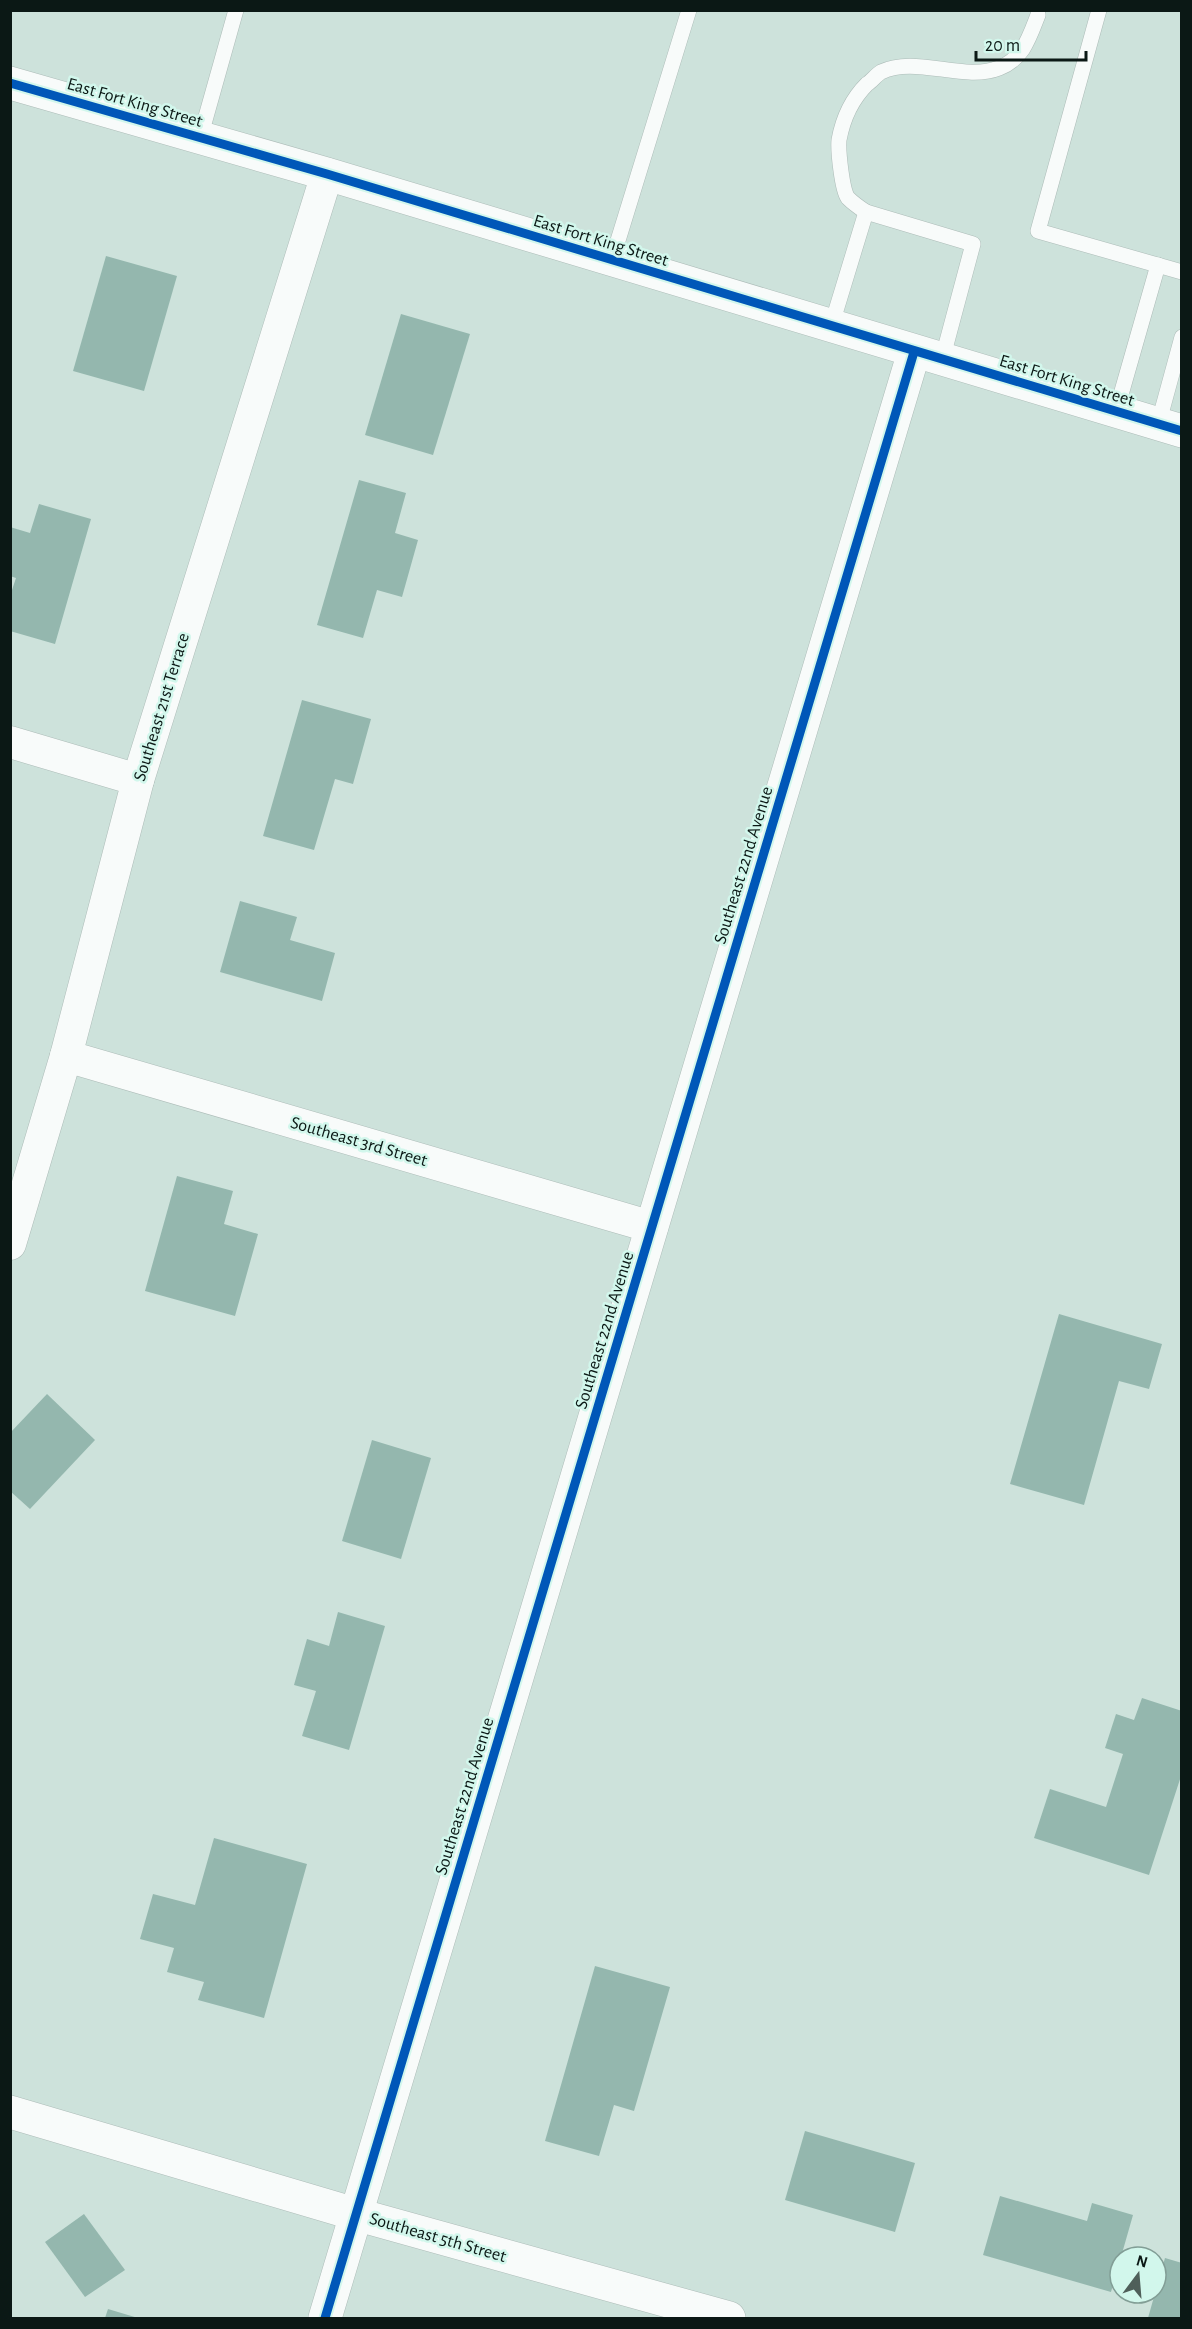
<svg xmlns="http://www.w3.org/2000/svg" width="1192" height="2329" font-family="'Alegreya Sans',sans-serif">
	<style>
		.building { fill: #94b7ae }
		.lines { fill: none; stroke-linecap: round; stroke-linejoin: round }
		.service-casing { stroke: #adbcb8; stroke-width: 16 }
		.minor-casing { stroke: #adbcb8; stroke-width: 33 }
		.tertiary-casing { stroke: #adbcb8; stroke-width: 34 }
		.service { stroke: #f8fbfa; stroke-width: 15 }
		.minor { stroke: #f8fbfa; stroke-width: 32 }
		.tertiary { stroke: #f8fbfa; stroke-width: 33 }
		.cycleway-casing { stroke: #d2f7ec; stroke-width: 13 }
		.cycleway { stroke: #0057b8; stroke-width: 9 }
		.labels { text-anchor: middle; stroke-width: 5; stroke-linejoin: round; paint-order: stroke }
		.street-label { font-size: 18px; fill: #0b1815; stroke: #d2f7ec }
	</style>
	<rect width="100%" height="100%" fill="#cde2db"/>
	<!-- building -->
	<g class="building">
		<path d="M 106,256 L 177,276 L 144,391 L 73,371 Z"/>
		<path d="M 401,314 L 470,334 L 433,455 L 365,435 Z"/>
		<path d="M 359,480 L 406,493 L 395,533 L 418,540 L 402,597 L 377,590 L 363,638 L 317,625 Z"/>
		<path d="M 39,504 L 91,519 L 55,644 L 10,631 L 10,596 L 16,578 L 10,576 L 10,527 L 30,533 Z"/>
		<path d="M 302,700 L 371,719 L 353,784 L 335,779 L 314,850 L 263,836 Z"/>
		<path d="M 240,901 L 297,917 L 290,940 L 335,953 L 322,1001 L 220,972 Z"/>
		<path d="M 177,1176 L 233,1191 L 224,1224 L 258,1234 L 235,1316 L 145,1291 Z"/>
		<path d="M 1059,1314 L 1162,1344 L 1149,1389 L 1119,1381 L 1084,1505 L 1010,1484 Z"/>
		<path d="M 47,1394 L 95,1440 L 30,1509 L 10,1491 L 10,1433 Z"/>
		<path d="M 372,1440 L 431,1458 L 401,1559 L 342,1541 Z"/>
		<path d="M 338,1612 L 385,1626 L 349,1750 L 302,1736 L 316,1691 L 294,1685 L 307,1639 L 329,1646 Z"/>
		<path d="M 1142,1698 L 1182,1711 L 1182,1773 L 1149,1875 L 1034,1838 L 1050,1789 L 1106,1807 L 1123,1754 L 1105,1748 L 1116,1714 L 1134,1720 Z"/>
		<path d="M 214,1838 L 307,1864 L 264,2018 L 198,2000 L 204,1982 L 167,1972 L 174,1948 L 140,1939 L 153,1894 L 195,1905 Z"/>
		<path d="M 595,1966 L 670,1987 L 634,2111 L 614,2105 L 599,2156 L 545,2141 Z"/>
		<path d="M 805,2131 L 915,2163 L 895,2232 L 785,2200 Z"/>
		<path d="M 1000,2196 L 1087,2221 L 1092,2203 L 1133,2215 L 1111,2292 L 983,2255 Z"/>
		<path d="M 84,2214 L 125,2270 L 85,2297 L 45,2242 Z"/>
		<path d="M 1165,2258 L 1182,2263 L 1182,2318 L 1148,2318 Z"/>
		<path d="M 108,2309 L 138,2318 L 105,2318 Z"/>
	</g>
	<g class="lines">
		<!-- service casing -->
		<g class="service-casing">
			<g id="service">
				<path d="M 1099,10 L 1038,231 L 1182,272"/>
				<path d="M 200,138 L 236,10"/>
				<path d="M 866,212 C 860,208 853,203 848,198 C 842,190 838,151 839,140 C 843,118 851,100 867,84 C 872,81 876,75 881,72 C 915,55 964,82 999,68 C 1023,59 1029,38 1038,15"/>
				<path d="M 612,260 L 689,10"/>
				<path d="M 831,327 L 866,212 L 973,244 L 942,360"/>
				<path d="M 1116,412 L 1158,265"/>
				<path d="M 1158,425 L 1182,337"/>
			</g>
		</g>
		<!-- minor casing -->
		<g class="minor-casing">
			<g id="minor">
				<path d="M 10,742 L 138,780"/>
				<path d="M 66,1056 L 652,1227"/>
				<path d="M 10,1244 L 66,1056 L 138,780 L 327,174"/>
			</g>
		</g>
		<!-- tertiary casing -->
		<g class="tertiary-casing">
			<g id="tertiary">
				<path d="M 10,83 L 327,174 L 1182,431"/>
				<path d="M 10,2112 L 355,2214 L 729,2318"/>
				<path d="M 325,2318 L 914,352"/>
			</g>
		</g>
		<!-- service -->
		<use href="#service" class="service"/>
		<!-- minor -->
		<use href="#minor" class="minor"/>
		<!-- tertiary -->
		<use href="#tertiary" class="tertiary"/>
		<!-- cycleway casing -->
		<g class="cycleway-casing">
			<g id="cycleway">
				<path d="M 10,83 L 327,174 L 1182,431"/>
				<path d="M 325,2318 L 914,352"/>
			</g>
		</g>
		<!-- cycleway -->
		<use href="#cycleway" class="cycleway"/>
	</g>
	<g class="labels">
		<!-- street labels -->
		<g class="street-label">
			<text transform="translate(135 102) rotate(16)" y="6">East Fort King Street</text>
			<text transform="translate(601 240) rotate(17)" y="6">East Fort King Street</text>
			<text transform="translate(1067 380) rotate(17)" y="6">East Fort King Street</text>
			<text transform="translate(161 707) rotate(-73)" y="6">Southeast 21st Terrace</text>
			<text transform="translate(743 865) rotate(-73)" y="6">Southeast 22nd Avenue</text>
			<text transform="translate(359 1141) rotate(16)" y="6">Southeast 3rd Street</text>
			<text transform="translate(604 1330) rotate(-73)" y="6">Southeast 22nd Avenue</text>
			<text transform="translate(464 1796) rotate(-73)" y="6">Southeast 22nd Avenue</text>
			<text transform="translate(438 2237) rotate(16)" y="6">Southeast 5th Street</text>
		</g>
	</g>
	<!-- border -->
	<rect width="1192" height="2329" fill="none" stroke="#0b1815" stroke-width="24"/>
	<!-- north arrow -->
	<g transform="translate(1138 2275) rotate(16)"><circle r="28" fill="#d2f7ec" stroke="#829e96" stroke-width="1.5"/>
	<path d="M0-4.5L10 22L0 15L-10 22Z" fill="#4f5f5a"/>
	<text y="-9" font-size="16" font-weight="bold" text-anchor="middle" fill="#0b1815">N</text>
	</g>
	<!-- scale -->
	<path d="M976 51v9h110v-9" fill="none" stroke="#0b1815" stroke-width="3"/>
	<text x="985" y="51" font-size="18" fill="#0b1815" stroke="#d2f7ec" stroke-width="4.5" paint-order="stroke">20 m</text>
</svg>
